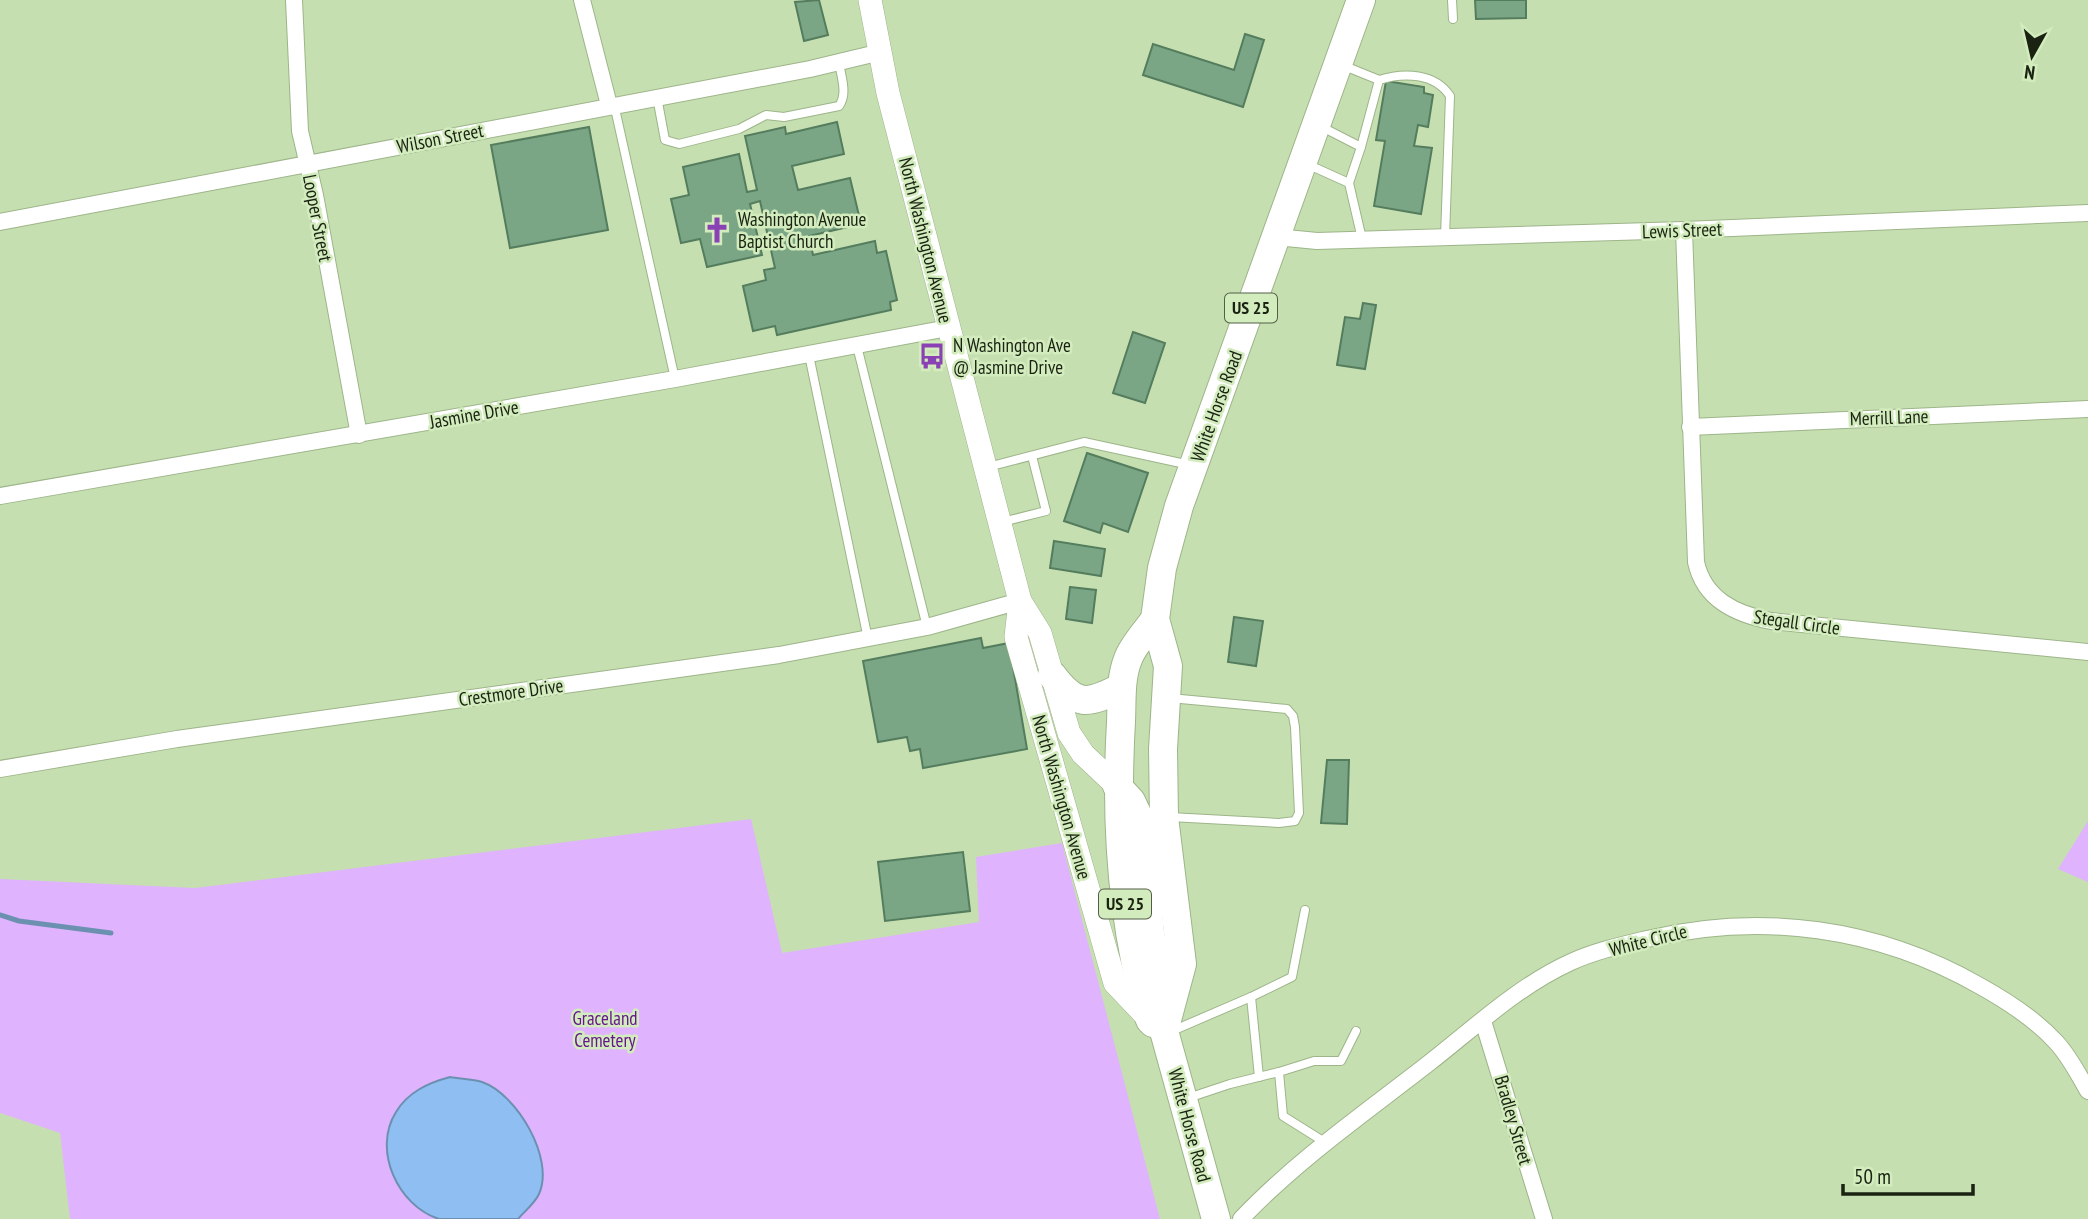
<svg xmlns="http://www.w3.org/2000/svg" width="2088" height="1219" font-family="'PT Sans Narrow',sans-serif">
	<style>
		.green { fill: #dfb3fd }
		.water { fill: #8fbef2; stroke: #6c90af; stroke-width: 2 }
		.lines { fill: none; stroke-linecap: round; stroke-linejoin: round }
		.stream { stroke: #6c90af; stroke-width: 5 }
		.building { fill: #7ba685; stroke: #547d5e; stroke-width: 2 }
		.lane-casing { stroke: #9db589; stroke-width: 10 }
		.street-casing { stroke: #9db589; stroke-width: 18 }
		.secondary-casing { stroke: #9db589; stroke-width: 24 }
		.highway-casing { stroke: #9db589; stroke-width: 30 }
		.lane { stroke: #fff; stroke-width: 8 }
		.street { stroke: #fff; stroke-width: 16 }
		.secondary { stroke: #fff; stroke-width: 23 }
		.highway { stroke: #fff; stroke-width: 28 }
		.labels { text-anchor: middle; stroke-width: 5; stroke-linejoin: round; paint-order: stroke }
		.shield { fill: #d3ecbe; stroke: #525f46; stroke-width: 2 }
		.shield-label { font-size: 18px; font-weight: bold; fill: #1a2312 }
		.street-label { font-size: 19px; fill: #1a2312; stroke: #d3ecbe }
		.poi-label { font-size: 19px; fill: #1a2312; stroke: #d3ecbe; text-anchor: start }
		.park-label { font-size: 19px; fill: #66178b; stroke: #d3ecbe }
	</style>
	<rect width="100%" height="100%" fill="#c6dfb1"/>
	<!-- green -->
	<g class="green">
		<path d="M 751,819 L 782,953 L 979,922 L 976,857 L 1062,843 L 1160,1219 L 70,1219 L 60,1133 L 0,1113 L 0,879 L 195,888 Z"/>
		<path d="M 2088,821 L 2088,882 L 2058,869 Z"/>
	</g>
	<!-- water -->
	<path class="water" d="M 450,1077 C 460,1079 472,1079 482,1082 C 517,1094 555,1159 539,1194 C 535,1203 524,1212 518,1219 L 439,1219 C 398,1206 372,1150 396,1112 C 408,1092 428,1083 450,1077 Z"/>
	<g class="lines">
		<!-- stream -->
		<path class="stream" d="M 0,915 L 19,921 L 111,933"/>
	</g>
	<!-- building -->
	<g class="building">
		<path d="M 819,0 L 828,35 L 804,41 L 795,2 Z"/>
		<path d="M 1475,0 L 1526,0 L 1526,18 L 1476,19 Z"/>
		<path d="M 1245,34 L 1264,40 L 1243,107 L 1143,75 L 1153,44 L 1234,70 Z"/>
		<path d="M 1386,81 L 1424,87 L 1424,93 L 1433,95 L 1428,127 L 1418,125 L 1414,146 L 1432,148 L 1421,214 L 1374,206 L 1385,141 L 1376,140 Z"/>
		<path d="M 837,122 L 844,154 L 792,166 L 798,190 L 850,178 L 861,224 L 809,236 L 813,255 L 875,241 L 877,253 L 886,251 L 897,300 L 890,302 L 891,310 L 777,335 L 775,326 L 753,331 L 743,286 L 766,280 L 764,270 L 775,268 L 760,201 L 750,204 L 762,255 L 707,267 L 700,239 L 681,243 L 671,199 L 689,195 L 683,167 L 739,154 L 747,192 L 757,190 L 745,136 L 785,127 L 786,134 Z"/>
		<path d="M 589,127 L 608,230 L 510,248 L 491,145 Z"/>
		<path d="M 1363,303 L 1376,305 L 1365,369 L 1337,365 L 1345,317 L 1360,319 Z"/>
		<path d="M 1133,332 L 1165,343 L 1145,403 L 1113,393 Z"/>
		<path d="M 1087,453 L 1148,473 L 1128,532 L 1103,523 L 1100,533 L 1064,521 Z"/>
		<path d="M 1054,541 L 1105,549 L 1101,576 L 1050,568 Z"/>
		<path d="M 1070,587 L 1096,590 L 1092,623 L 1066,619 Z"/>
		<path d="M 1234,617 L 1263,621 L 1256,666 L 1228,662 Z"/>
		<path d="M 981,638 L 983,648 L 1009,643 L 1027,749 L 923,768 L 920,749 L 910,751 L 907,737 L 878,742 L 863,661 Z"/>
		<path d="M 1327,760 L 1349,760 L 1347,824 L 1321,823 Z"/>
		<path d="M 963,852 L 970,911 L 885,921 L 878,862 Z"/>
	</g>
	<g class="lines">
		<!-- lane casing -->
		<g class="lane-casing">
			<g id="lane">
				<path d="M 1452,0 L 1453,19"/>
				<path d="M 1342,65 L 1379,80 L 1361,147"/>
				<path d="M 1379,80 C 1404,72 1435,73 1450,96 L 1445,237"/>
				<path d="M 657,97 L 665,140 L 679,144 L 739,129 L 766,115 L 784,117 L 839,106 C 848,94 841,77 839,62"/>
				<path d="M 614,104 L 675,379"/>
				<path d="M 1320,126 L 1361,147 L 1349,183"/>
				<path d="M 1309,165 L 1349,183 L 1362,239"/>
				<path d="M 857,346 L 927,627"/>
				<path d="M 809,355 L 868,639"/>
				<path d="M 988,467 L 1084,442 L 1190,465"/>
				<path d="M 1002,522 L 1046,511 L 1032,456"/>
				<path d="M 1170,698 L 1287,709 L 1293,716 L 1295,727 L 1299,813 L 1295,821 L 1279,823 L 1170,817"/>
				<path d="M 1251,997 L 1292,977 L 1305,910"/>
				<path d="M 1172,1031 L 1251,997 L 1259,1077"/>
				<path d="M 1188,1098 L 1230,1084 L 1279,1072"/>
				<path d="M 1326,1143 L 1283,1116 L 1279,1072 L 1314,1061 L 1341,1061 L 1356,1031"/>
			</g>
		</g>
		<!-- street casing -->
		<g class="street-casing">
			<g id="street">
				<path d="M 294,0 L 300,131 L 315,195 L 359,435"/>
				<path d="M 582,0 L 609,105"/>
				<path d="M 0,222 L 810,69 L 881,52"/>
				<path d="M 1684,230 L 1696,562 C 1704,599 1735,614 1771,621 L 2088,652"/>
				<path d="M 1276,237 L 1317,241 L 1684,230 L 2088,213"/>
				<path d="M 1690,427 L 2088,409"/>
				<path d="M 0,496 L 675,379 L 948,328"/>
				<path d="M 0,769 L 177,739 L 779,655 L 927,627 L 1020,601"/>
				<path d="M 1483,1021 L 1544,1219"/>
				<path d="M 1241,1219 C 1297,1160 1365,1113 1429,1063 C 1474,1028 1518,986 1571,962 C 1595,951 1622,945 1647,939 C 1762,912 1877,927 1980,986 C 2007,1001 2035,1019 2056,1042 C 2070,1057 2078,1074 2088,1091"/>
			</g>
		</g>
		<!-- secondary casing -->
		<g class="secondary-casing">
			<g id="secondary">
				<path d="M 870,0 L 888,93 L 1020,601 L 1040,633 L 1069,733 L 1083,754 L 1117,786"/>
				<path d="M 1020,601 L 1016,637 L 1115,983 L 1150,1020"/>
			</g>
		</g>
		<!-- highway casing -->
		<g class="highway-casing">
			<g id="highway">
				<path d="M 1052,675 C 1076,707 1087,705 1122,687"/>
				<path d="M 1117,786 L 1131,801 L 1140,820 L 1150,933 L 1158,973 L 1164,1031 L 1216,1219"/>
				<path d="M 1153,1023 L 1150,1020 C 1121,923 1115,824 1121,722 C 1122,701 1120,679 1128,659 C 1133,645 1147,631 1155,619"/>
				<path d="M 1164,1031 L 1182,964 L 1164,817 L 1163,749 L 1168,666 L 1155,619 L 1162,568 L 1179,506 L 1361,0"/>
			</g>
		</g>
		<!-- lane -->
		<use href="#lane" class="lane"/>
		<!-- street -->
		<use href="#street" class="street"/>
		<!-- secondary -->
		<use href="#secondary" class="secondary"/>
		<!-- highway -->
		<use href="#highway" class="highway"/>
	</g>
	<!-- icons -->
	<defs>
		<g id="church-bare" transform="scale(2.1)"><path d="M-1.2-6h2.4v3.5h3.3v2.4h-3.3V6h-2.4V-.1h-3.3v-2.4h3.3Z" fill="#8a41b3" stroke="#d3ecbe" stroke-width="2.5" paint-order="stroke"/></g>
		<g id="bus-bare" transform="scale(2.1)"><path d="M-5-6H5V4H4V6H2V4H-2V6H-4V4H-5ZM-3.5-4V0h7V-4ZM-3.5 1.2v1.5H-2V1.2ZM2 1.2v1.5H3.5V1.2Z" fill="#8a41b3" stroke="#d3ecbe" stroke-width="2.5" paint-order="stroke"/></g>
	</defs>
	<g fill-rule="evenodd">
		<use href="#church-bare" x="717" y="230"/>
		<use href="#bus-bare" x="932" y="356"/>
	</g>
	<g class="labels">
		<!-- shield labels -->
		<g class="shield">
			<rect x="1225" y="293.5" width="52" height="29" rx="5"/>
			<rect x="1099" y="889.5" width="52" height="29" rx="5"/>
		</g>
		<g class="shield-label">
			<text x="1251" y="314">US 25</text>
			<text x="1125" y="910">US 25</text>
		</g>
		<!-- street labels -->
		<g class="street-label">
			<text transform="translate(440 138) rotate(-11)" y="7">Wilson Street</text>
			<text transform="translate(318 218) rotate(79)" y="7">Looper Street</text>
			<text transform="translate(1682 230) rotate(-2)" y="7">Lewis Street</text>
			<text transform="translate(926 240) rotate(76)" y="7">North Washington Avenue</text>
			<text transform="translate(1216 406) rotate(-70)" y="7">White Horse Road</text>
			<text transform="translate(474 414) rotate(-10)" y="7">Jasmine Drive</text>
			<text transform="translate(1889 417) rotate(-2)" y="7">Merrill Lane</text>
			<text transform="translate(1797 622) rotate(8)" y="7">Stegall Circle</text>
			<text transform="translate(511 692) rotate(-8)" y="7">Crestmore Drive</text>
			<text transform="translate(1062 797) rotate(74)" y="7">North Washington Avenue</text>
			<text transform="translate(1648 940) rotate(-14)" y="7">White Circle</text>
			<text transform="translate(1514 1120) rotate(74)" y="7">Bradley Street</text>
			<text transform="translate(1190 1125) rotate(75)" y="7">White Horse Road</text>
		</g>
		<!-- poi labels -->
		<g class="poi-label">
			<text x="738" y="226">Washington Avenue<tspan x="738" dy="22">Baptist Church</tspan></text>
			<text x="953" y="352">N Washington Ave<tspan x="953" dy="22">@ Jasmine Drive</tspan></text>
		</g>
		<!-- park labels -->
		<g class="park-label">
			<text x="605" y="1025">Graceland<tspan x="605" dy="22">Cemetery</tspan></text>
		</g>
	</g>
	<!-- north arrow -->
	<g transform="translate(2032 56) rotate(188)" stroke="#d3ecbe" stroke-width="5" paint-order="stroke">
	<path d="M0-5L12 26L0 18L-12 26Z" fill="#1a2312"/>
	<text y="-10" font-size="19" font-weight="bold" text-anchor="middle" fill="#1a2312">N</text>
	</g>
	<!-- scale -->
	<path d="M1843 1184v10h130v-10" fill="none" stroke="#1a2312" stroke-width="3.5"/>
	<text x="1854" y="1184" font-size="21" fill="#1a2312" stroke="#d3ecbe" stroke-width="5" paint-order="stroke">50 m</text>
</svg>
